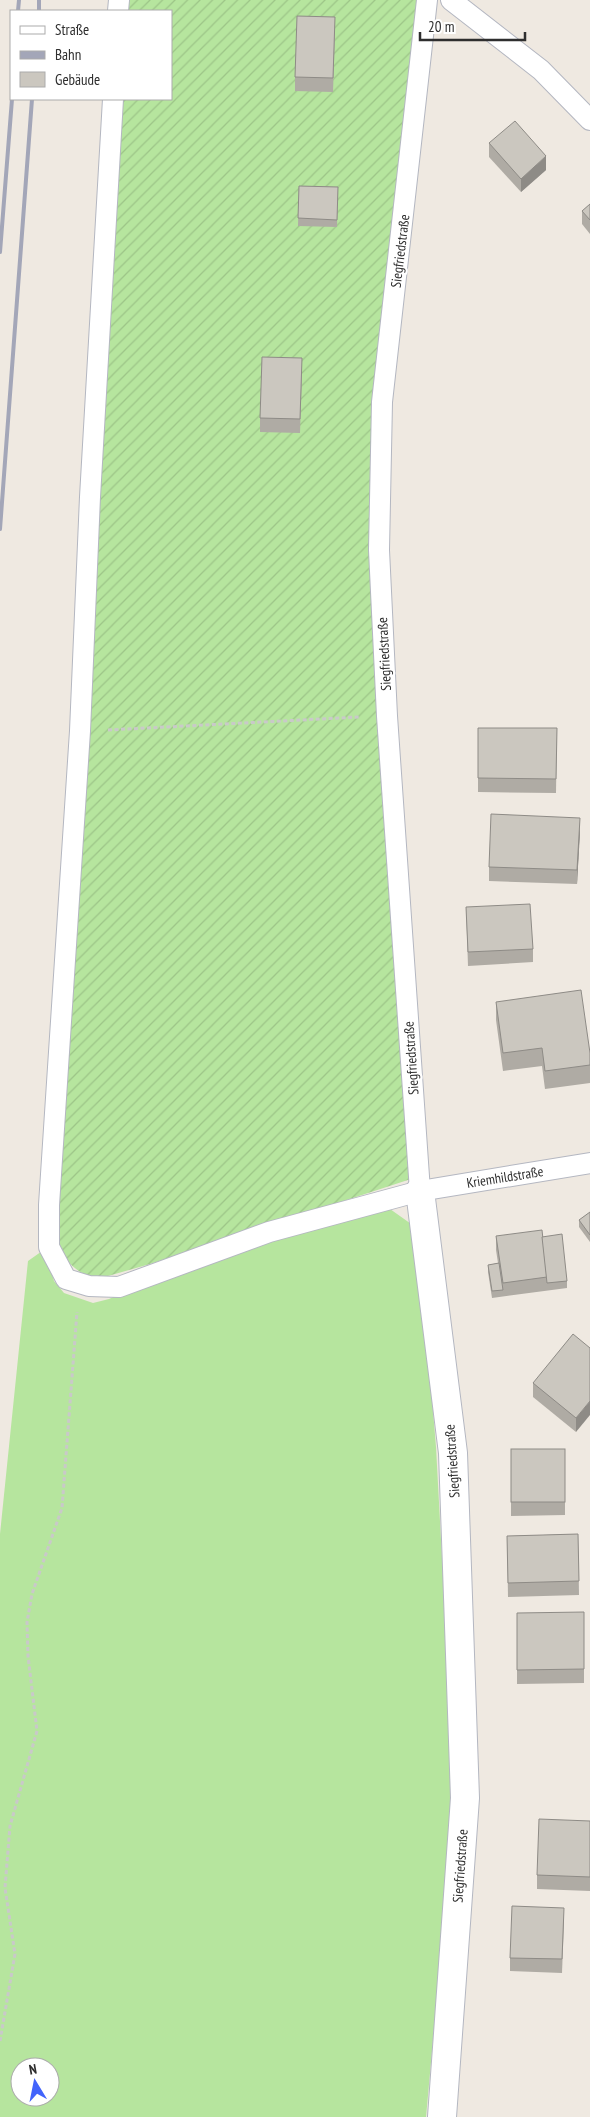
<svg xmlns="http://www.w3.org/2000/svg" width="590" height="2117" font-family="'PT Sans Narrow',sans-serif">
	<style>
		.grass { fill: #b6e59e; fill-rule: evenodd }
		.garden { fill: url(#garden-furrows) }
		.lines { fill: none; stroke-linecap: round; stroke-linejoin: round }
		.lane-casing { stroke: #b4b7c1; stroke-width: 22 }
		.street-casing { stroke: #b4b7c1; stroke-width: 30 }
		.path { stroke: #c9c9c9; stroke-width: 3; stroke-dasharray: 4 2.5; stroke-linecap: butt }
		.lane { stroke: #fff; stroke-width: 20 }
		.street { stroke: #fff; stroke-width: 28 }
		.rail { stroke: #a3a6b8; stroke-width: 4 }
		.wall { fill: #afaba4 }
		.shaded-wall { fill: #8e8b86 }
		.building { fill: #cbc7bf; stroke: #8e8b86 }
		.labels { text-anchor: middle; stroke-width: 4.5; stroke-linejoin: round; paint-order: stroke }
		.street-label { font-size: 14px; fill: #2e2e2e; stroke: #fff }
	</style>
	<defs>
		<pattern id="garden-furrows" width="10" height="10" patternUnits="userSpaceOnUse" patternTransform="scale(1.25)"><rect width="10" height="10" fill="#b6e59e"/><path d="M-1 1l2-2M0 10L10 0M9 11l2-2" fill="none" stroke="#9dc588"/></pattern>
	</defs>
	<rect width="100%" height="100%" fill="#efe9e1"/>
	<!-- grass -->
	<path class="grass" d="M 390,1209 L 414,1226 L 422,1278 L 436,1447 L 455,1799 L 426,2117 L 0,2117 L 0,1534 L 28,1261 L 45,1249 L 54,1281 L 64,1293 L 93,1303 L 109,1299 L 155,1278 L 265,1240 ZM 20,2067 L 50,2067 L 50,2097 L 20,2097 Z"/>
	<!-- garden -->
	<path class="garden" d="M 124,0 L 430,0 L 382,402 L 411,1179 L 150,1264 L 94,1280 C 73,1269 65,1262 56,1240 L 118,99 L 171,99 L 171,11 L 123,11 Z"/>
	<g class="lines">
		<!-- lane casing -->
		<g class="lane-casing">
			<g id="lane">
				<path d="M 451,0 L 541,70 L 590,120"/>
				<path d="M 118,11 L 119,0"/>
				<path d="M 113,99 L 90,497 L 80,731 L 49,1205 L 49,1247 L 66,1279 L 89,1286 L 119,1287 L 269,1232 L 420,1191 L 590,1163"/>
				<path d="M 420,1191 L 387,716 L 379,550 L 382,402 L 427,0"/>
			</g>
		</g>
		<!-- street casing -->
		<g class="street-casing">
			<path id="street" d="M 420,1191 L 453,1453 L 465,1798 L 442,2117"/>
		</g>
		<!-- path -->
		<g class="path">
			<path d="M 108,730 L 359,717"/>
			<path d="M 0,2041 L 15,1954 L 5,1888 L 10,1826 L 37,1731 L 28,1656 L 27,1622 L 32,1594 L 62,1508 L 77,1312"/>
		</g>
		<!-- lane -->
		<use href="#lane" class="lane"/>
		<!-- street -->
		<use href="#street" class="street"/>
		<!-- rail -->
		<g class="rail">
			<path d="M 18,11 L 19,0"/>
			<path d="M 39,11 L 39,0"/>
			<path d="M 0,252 L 12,99"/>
			<path d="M 0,529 L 32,99"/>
		</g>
	</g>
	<!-- wall -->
	<g class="wall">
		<path d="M 335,31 L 333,92 L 295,91 L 295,77 Z"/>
		<path d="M 489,143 L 546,170 L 521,192 L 489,157 Z"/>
		<path d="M 299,186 L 338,187 L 337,227 L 298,226 Z"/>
		<path d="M 590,204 L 590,234 L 582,224 L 582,211 Z"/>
		<path d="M 302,372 L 300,433 L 260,432 L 260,418 Z"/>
		<path d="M 478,728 L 557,728 L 556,793 L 478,792 Z"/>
		<path d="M 580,831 L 577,884 L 489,881 L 489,867 Z"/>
		<path d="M 466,907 L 533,949 L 533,962 L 468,966 Z"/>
		<path d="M 496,1002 L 590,1053 L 590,1083 L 545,1089 L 542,1066 L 503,1071 L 496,1020 Z"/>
		<path d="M 590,1212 L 590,1242 L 579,1227 L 579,1220 Z"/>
		<path d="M 496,1236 L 542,1237 L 567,1281 L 567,1288 L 492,1298 L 488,1272 L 488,1265 L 498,1263 L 496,1250 Z"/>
		<path d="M 590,1348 L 576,1432 L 533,1397 L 533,1383 Z"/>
		<path d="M 511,1449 L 565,1449 L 565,1515 L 511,1516 Z"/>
		<path d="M 578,1534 L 579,1595 L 508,1597 L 507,1536 Z"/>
		<path d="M 517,1613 L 584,1669 L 584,1683 L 517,1684 Z"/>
		<path d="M 590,1821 L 590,1891 L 537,1889 L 537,1875 Z"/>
		<path d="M 564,1921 L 562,1973 L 510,1971 L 510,1958 Z"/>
	</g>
	<!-- shaded-wall -->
	<g class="shaded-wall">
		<path d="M 546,156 L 546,170 L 521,192 L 521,179 Z"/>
		<path d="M 580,818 L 580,831 L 577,884 L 577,870 Z"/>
		<path d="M 590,1401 L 590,1415 L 576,1432 L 576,1418 Z"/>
	</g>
	<!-- building -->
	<g class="building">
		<path d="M 297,16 L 335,17 L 333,78 L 295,77 Z"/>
		<path d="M 515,121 L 546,156 L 521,179 L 489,143 Z"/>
		<path d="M 299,186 L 338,187 L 337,220 L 298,218 Z"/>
		<path d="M 590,204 L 590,220 L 582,211 Z"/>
		<path d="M 262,357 L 302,358 L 300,419 L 260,418 Z"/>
		<path d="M 478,728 L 557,728 L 556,779 L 478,778 Z"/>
		<path d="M 491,814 L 580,818 L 577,870 L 489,867 Z"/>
		<path d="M 530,904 L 533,949 L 468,952 L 466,907 Z"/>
		<path d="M 581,990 L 590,1053 L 590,1065 L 545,1071 L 542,1048 L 503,1053 L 496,1002 Z"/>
		<path d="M 590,1212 L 590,1235 L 579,1220 Z"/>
		<path d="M 542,1230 L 547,1277 L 503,1283 L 496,1236 Z"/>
		<path d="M 562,1234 L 567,1281 L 547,1283 L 542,1237 Z"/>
		<path d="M 499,1263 L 503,1290 L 492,1291 L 488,1265 Z"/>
		<path d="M 573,1334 L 590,1348 L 590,1401 L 576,1418 L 533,1383 Z"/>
		<rect x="511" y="1449" width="54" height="53"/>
		<path d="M 578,1534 L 579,1581 L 508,1583 L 507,1536 Z"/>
		<path d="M 584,1612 L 584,1669 L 517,1670 L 517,1613 Z"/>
		<path d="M 539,1819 L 590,1821 L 590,1877 L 537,1875 Z"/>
		<path d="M 512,1906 L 564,1908 L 562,1959 L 510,1958 Z"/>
	</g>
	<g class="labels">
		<!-- street labels -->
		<g class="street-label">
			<text transform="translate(400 251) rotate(-83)" y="5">Siegfriedstraße</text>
			<text transform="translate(384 654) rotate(-93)" y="5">Siegfriedstraße</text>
			<text transform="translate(411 1058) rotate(-94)" y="5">Siegfriedstraße</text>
			<text transform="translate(505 1177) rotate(-9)" y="5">Kriemhildstraße</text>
			<text transform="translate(452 1461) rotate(-94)" y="5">Siegfriedstraße</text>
			<text transform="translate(460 1866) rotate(-86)" y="5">Siegfriedstraße</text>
		</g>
	</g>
	<!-- legend -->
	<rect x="10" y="10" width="162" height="90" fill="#ffffff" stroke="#ababab"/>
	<rect x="20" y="26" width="25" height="8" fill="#ffffff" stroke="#ababab"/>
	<text x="55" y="35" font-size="15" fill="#2e2e2e">Straße</text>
	<rect x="20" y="51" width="25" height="8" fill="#a3a6b8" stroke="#ababab"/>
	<text x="55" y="60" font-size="15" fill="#2e2e2e">Bahn</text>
	<rect x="20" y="72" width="25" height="15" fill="#cbc7bf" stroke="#ababab"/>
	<text x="55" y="85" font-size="15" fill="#2e2e2e">Gebäude</text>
	<!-- north arrow -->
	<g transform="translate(35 2082) rotate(350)"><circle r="24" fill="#ffffff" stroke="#ababab"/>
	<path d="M0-4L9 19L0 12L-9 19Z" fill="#4264fb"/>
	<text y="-8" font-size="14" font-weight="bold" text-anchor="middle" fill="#2e2e2e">N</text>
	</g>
	<!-- scale -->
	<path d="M420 32v8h105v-8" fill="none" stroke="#2e2e2e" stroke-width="2.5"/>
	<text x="428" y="32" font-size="15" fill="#2e2e2e" stroke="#ffffff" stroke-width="4" paint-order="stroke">20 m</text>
</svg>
